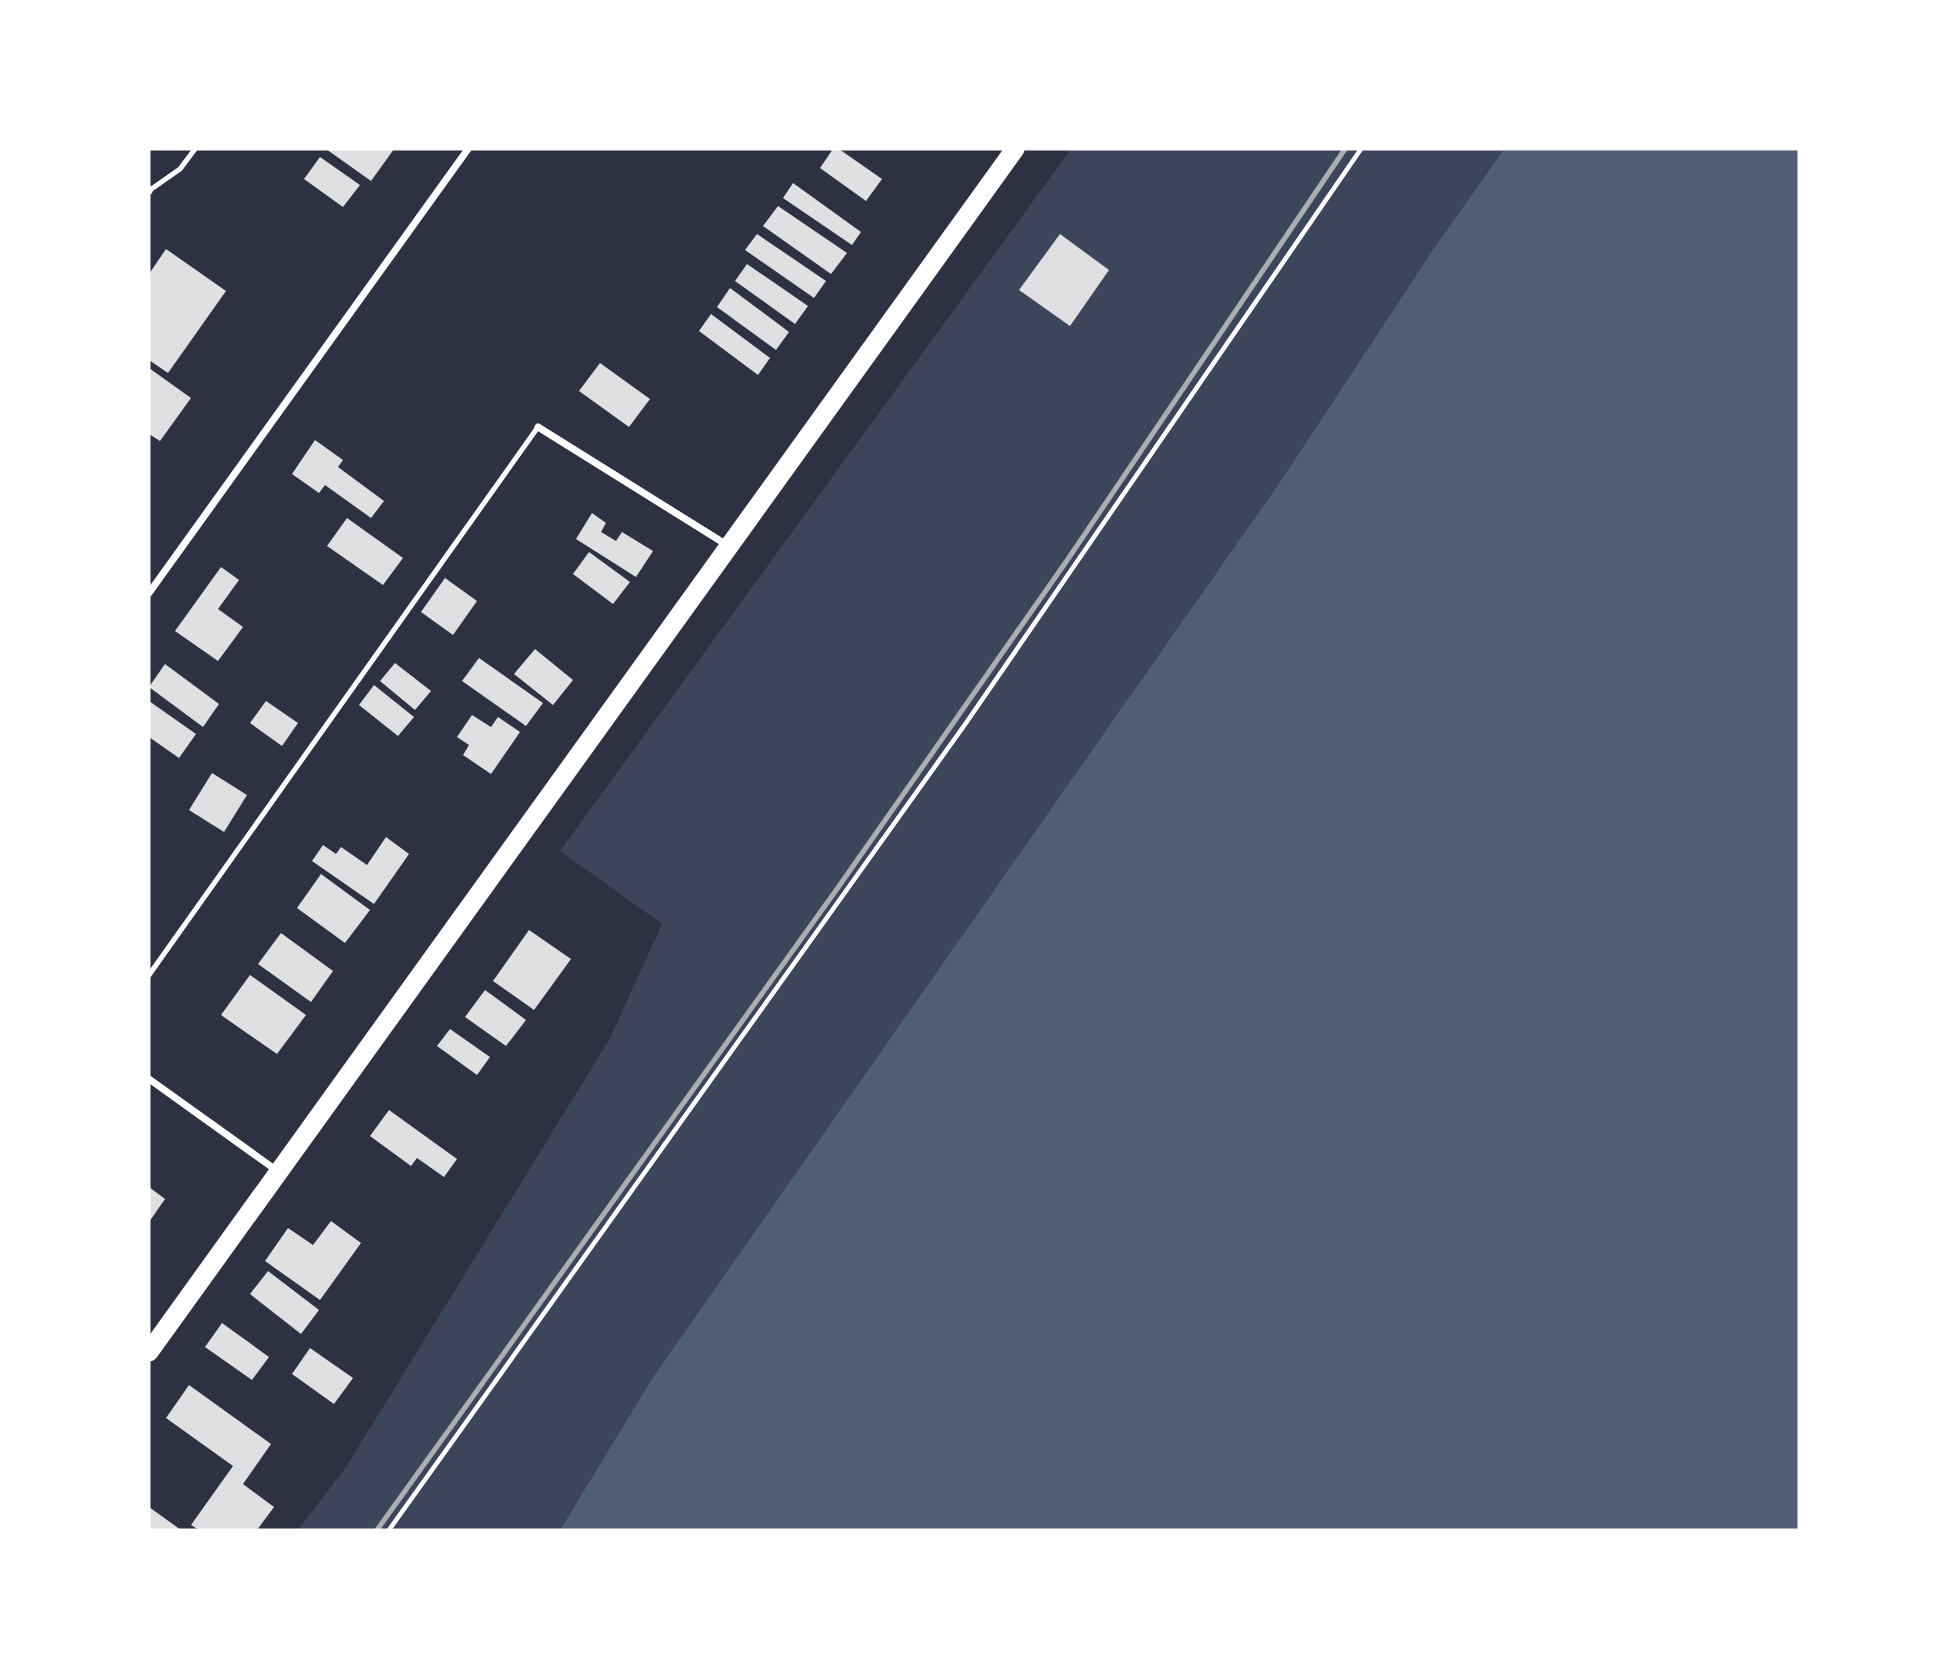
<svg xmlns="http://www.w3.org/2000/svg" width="1948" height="1679" font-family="Roboto,sans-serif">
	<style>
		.green { fill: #3c4559 }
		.water { fill: #4f5d75 }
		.building { fill: #e0e0e3 }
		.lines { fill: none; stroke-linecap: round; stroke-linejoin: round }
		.path { stroke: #fff; stroke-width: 4.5 }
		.service { stroke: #fff; stroke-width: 5 }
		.minor { stroke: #fff; stroke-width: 7 }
		.trunk { stroke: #fff; stroke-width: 19 }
		.rail { stroke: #abadb3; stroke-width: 5 }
	</style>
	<rect width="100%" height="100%" fill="#2d3142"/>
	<!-- green -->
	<path class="green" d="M 1071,149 L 1504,149 L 1434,248 L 1282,479 L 653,1377 L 560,1530 L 298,1530 L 346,1467 L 609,1040 L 662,924 L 560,851 Z"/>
	<!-- water -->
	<path class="water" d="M 1504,149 L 1799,149 L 1799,1530 L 560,1530 L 653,1377 L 1282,479 L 1434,248 Z"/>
	<!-- building -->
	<g class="building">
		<path d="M 326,149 L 394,149 L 371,181 Z"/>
		<path d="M 833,149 L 839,149 L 882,179 L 866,201 L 820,168 Z"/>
		<path d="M 320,157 L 360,185 L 343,207 L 304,179 Z"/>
		<path d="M 793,183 L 861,232 L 852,245 L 783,198 Z"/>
		<path d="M 778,206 L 847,253 L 831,274 L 763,226 Z"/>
		<path d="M 757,234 L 826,281 L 814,298 L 745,250 Z"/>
		<path d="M 1060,234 L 1109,270 L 1070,326 L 1019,290 Z"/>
		<path d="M 166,249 L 226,291 L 168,373 L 149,360 L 149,274 Z"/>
		<path d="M 747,264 L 808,306 L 795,324 L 735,281 Z"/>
		<path d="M 730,288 L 789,332 L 776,350 L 717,307 Z"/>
		<path d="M 711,314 L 770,358 L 758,375 L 699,331 Z"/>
		<path d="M 600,363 L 650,399 L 629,427 L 579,391 Z"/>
		<path d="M 149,368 L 191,398 L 160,441 L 149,434 Z"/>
		<path d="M 315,440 L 343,460 L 338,467 L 384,501 L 371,518 L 325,485 L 319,493 L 292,474 Z"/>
		<path d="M 592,513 L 606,523 L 601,532 L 616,541 L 622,532 L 653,551 L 636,577 L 576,539 Z"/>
		<path d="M 347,518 L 403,558 L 383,585 L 327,546 Z"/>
		<path d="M 589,552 L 630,582 L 613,604 L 573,574 Z"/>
		<path d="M 221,567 L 239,580 L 218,609 L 243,627 L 218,661 L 175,631 Z"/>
		<path d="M 445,578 L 477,601 L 453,635 L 421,612 Z"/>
		<path d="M 535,649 L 573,680 L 553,705 L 514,674 Z"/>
		<path d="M 479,658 L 543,703 L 526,726 L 462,681 Z"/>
		<path d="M 395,663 L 431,691 L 415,710 L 380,681 Z"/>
		<path d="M 165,664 L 219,704 L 203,727 L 149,687 Z"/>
		<path d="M 374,685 L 414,717 L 398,736 L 359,705 Z"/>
		<path d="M 149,701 L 196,734 L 179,758 L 149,737 Z"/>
		<path d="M 266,701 L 298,723 L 282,746 L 250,723 Z"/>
		<path d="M 472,715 L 491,727 L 498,717 L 520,732 L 491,774 L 463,755 L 469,745 L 457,737 Z"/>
		<path d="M 212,773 L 247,795 L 224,832 L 189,810 Z"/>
		<path d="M 386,837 L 409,854 L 374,904 L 312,861 L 323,845 L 336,854 L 341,847 L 367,865 Z"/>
		<path d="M 321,874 L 370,910 L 345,943 L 297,908 Z"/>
		<path d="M 529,930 L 571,959 L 534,1010 L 493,981 Z"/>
		<path d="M 281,933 L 333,971 L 311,1002 L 258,964 Z"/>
		<path d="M 250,975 L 306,1015 L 277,1054 L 221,1015 Z"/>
		<path d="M 485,990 L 526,1020 L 506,1046 L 465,1017 Z"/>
		<path d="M 450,1029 L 490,1057 L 477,1075 L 437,1046 Z"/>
		<path d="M 389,1110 L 457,1159 L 444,1177 L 417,1158 L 411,1166 L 370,1136 Z"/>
		<path d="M 149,1187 L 165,1199 L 149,1222 Z"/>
		<path d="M 331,1221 L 361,1243 L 320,1300 L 265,1261 L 288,1228 L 313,1245 Z"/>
		<path d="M 268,1271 L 319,1310 L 301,1334 L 250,1294 Z"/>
		<path d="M 222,1323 L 269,1357 L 252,1380 L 205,1347 Z"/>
		<path d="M 310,1348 L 353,1378 L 334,1404 L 292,1374 Z"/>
		<path d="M 189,1385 L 271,1444 L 243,1484 L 274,1507 L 257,1530 L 199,1530 L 191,1525 L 233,1466 L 166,1418 Z"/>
		<path d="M 149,1507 L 181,1530 L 149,1530 Z"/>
	</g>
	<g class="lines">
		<!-- path -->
		<path class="path" d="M 389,1530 L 966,723 L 1361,149"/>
		<!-- service -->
		<g class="service">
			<path d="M 150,190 L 180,169 L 195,149"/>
			<path d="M 149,975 L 538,427"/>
		</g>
		<!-- minor -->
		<g class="minor">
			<path d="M 149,189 L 149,191"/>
			<path d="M 538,427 L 727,545"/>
			<path d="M 149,593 L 468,149"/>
			<path d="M 149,1079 L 276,1170"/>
		</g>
		<!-- trunk -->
		<path class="trunk" d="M 149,1352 L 1015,149"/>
		<!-- rail -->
		<path class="rail" d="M 377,1530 L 837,889 L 1068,559 L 1345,149"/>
	</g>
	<!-- border -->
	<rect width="1948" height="1679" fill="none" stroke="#ffffff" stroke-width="301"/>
</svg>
